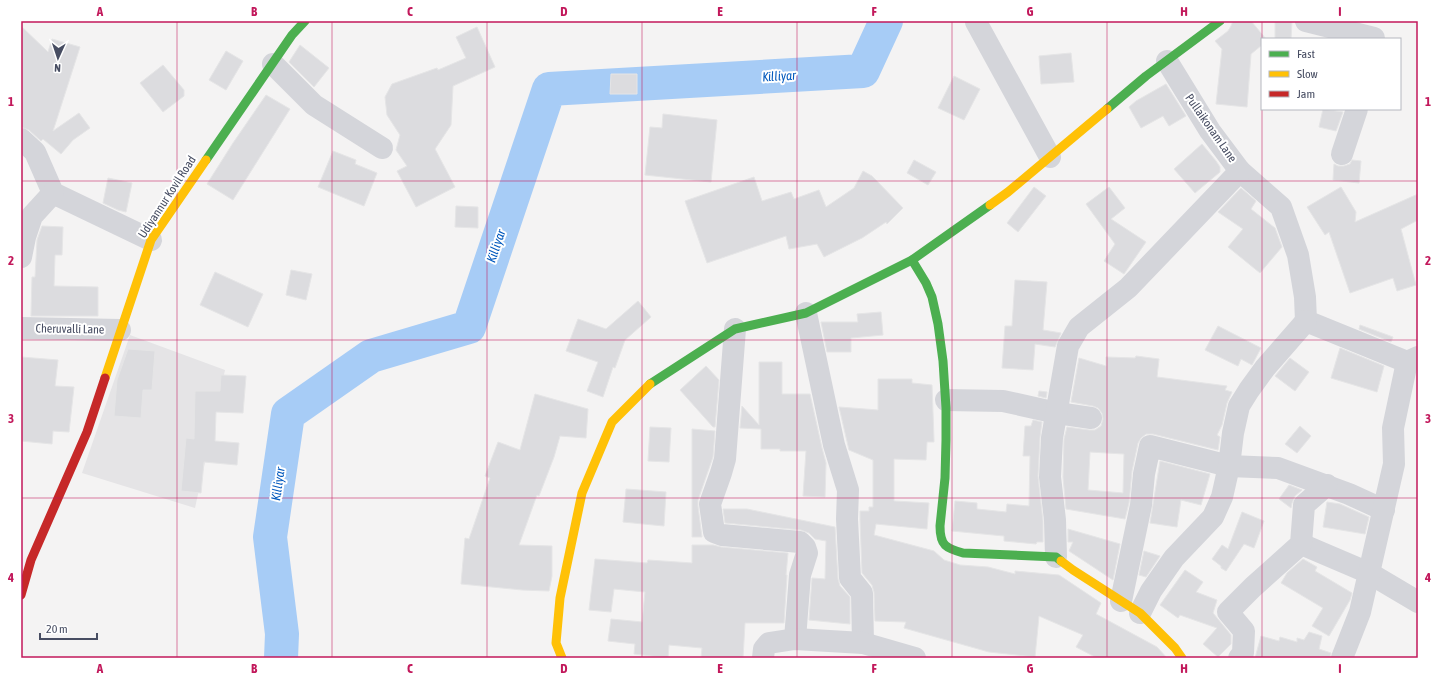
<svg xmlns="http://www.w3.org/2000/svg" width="1439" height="679" font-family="'Asap Condensed',sans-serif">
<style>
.education{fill:#e5e4e6}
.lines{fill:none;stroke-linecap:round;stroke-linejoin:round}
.river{stroke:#a7ccf6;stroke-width:34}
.building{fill:#dcdcdf;stroke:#e5e5e6;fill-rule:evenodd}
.street{stroke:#d4d5da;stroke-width:22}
.fast{stroke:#4caf50;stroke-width:9}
.slow{stroke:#ffc107;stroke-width:9}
.jam{stroke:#c62828;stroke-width:9}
.grid{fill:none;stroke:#c2185b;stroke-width:1;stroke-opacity:0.55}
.labels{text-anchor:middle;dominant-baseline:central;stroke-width:4;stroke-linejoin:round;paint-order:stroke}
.street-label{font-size:12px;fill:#474d62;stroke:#fff}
.water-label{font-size:13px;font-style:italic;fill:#0058bd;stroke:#fff}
.neatline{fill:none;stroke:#c2185b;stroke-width:1.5}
.grid-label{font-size:13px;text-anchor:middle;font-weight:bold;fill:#c2185b}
</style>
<rect width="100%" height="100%" fill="#f4f3f3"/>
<polygon class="education" points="130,335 225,370 195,508 82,473"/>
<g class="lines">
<polyline class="river" points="281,658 282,634 270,537 288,414 371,356 469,327 549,89 863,71 886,21"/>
</g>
<g class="building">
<polygon points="1233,21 1251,21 1266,39 1262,39 1262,45 1251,54 1247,107 1216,104 1222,49 1215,41 1228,31 1231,26"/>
<polygon points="1275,21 1292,21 1291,39 1275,39"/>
<polygon points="21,26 48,52 52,39 80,47 53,131 79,113 90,128 73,140 61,154 43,139 41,141 29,130 21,127"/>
<polygon points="477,27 495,67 453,86 451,125 435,149 455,187 416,207 397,171 407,166 396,150 400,135 387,115 385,97 392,84 437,68 438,70 466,58 456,37"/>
<polygon points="300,45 329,68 314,87 289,62"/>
<polygon points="226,51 243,61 226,90 209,80"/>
<polygon points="1071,53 1074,82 1041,84 1039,56"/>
<polygon points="163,65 184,90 184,96 163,112 140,83"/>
<polygon points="611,74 637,74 637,94 610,94"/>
<polygon points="954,76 980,89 964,120 938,108"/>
<polygon points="1166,84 1186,116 1169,126 1163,116 1141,128 1129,107 1136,101"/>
<polygon points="266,95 290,109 233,200 207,184 233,143"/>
<polygon points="1323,109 1343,112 1336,131 1319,127"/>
<polygon points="663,114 717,120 711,182 645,175 650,127 662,128"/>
<polygon points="1202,144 1216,161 1220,167 1220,172 1195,193 1174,169"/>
<polygon points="333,151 356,160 355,164 377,173 364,206 318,187"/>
<polygon points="914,160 936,172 928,185 907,173"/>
<polygon points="1352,160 1361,161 1359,183 1333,180 1334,164 1338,166 1344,166 1350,164"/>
<polygon points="863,171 872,176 903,208 887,224 886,222 862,238 824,257 817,244 789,249 786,236 707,263 685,201 754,177 762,201 791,192 794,199 819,190 826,207 854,188"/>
<polygon points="108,178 132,183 126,212 118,210 103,203"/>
<polygon points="1034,187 1046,196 1018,232 1007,223"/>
<polygon points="1109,187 1125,208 1111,219 1146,242 1124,274 1104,261 1115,244 1086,204"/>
<polygon points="1341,187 1356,212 1355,222 1418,194 1418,220 1401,229 1416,285 1397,291 1393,278 1350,293 1329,232 1325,235 1307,207"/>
<polygon points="1241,188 1256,201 1251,209 1275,228 1282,247 1260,273 1228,247 1243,229 1218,212"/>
<polygon points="456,206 478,207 478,228 455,227"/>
<polygon points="42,226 63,227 62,255 55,255 54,286 98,287 98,316 31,316 32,277 35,277 37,240"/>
<polygon points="291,270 312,274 306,300 286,295"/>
<polygon points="215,272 263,294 248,327 200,305"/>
<polygon points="1015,280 1047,282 1043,330 1061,333 1055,347 1035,344 1033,370 1002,368 1005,326 1012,326"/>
<polygon points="638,301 651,317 625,340 615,368 613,367 603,397 587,391 598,362 566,351 578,319 606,329"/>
<polygon points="881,312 883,335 851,338 851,352 827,352 821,322 858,322 857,314"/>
<polygon points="1360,325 1393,337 1391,342 1359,329"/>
<polygon points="1218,326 1261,348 1252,365 1241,359 1238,366 1205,350"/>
<polygon points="1340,348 1384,366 1377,392 1331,378"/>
<polygon points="128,349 155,351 152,390 143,390 141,418 114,416 117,380"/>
<path d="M1136 356 1159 359 1157 377 1227 386 1225 390 1232 392 1227 403 1222 425 1217 435 1220 437 1218 450 1153 434H1146L1141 438 1138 443 1132 471 1129 503 1125 519 1066 509 1063 477 1064 439 1067 427 1089 430H1095L1101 426 1103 419 1102 413 1098 408 1093 406 1071 402 1079 358 1106 366V357L1135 358ZM1090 452 1124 454 1123 493 1088 490Z"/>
<polygon points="21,357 58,360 55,386 74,387 69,432 53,431 52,444 21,441"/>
<polygon points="1290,358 1309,372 1295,391 1275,376"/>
<polygon points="759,362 782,362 782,394 810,394 822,448 826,463 825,497 803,496 806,451 780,451 780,449 761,449 761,429 740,428 742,406 759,425"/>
<polygon points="706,366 719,380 715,427 713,427 680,390"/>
<polygon points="221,375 246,376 243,413 216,412 215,441 239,443 237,465 204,462 201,493 181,491 186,438 194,439 195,391 220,391"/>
<polygon points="878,379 912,379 912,383 932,385 934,440 934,442 927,442 926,460 894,459 894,501 929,503 927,529 876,524 874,535 934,551 944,560 960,565 988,567 1015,574 1015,571 1059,575 1101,603 1096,614 1157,647 1167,658 1097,658 1076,647 1083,635 1039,616 1035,657 989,652 904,628 906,622 875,621 874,592 872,585 862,573 860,519 860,511 869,511 869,507 873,507 873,460 849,450 839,407 878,410"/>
<polygon points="1039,391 1047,392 1046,398 1038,396"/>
<polygon points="535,394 588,409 586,438 560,436 554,457 539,496 537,495 519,545 552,546 552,576 549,591 522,590 461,584 465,538 469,539 490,478 485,476 498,442 520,450"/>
<polygon points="1033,420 1042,422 1040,437 1038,476 1043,521 1043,542 1037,542 1036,544 1004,541 1004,536 952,531 955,501 977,503 977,509 1006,512 1007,504 1029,506 1030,456 1023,456 1025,426 1031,426"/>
<polygon points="1300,426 1311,436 1297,453 1285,444"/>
<polygon points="650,427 671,428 669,462 648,461"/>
<polygon points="692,429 715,431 713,457 698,500 698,506 702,537 692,537"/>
<polygon points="1160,461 1210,474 1201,505 1181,500 1177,527 1150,523"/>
<polygon points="1289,485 1302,490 1295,496 1292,503 1291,508 1279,499"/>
<polygon points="626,489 666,492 664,526 623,522"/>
<polygon points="1327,502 1340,504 1369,517 1365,534 1323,527"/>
<polygon points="723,509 747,509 835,527 838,579 840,586 850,597 850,624 809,620 812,578 825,579 826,541 815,539 809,533 801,530 725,523"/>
<polygon points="1242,512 1264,521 1254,548 1244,544 1226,571 1221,568 1221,566 1212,559 1222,545 1228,549"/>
<polygon points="1068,529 1120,544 1113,580 1069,551 1073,542 1068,542"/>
<polygon points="692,545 713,545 721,547 788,553 786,575 787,575 784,623 745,623 743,658 701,658 702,648 669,645 668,658 634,654 635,644 608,641 611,619 642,622 645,592 614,589 611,612 589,610 595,559 647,563 648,560 692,563"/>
<polygon points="1144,551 1160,556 1146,577 1139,575"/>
<polygon points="1303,559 1317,567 1315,571 1352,593 1350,600 1329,636 1312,626 1323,608 1281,583 1287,573"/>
<polygon points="1185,570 1203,582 1196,592 1217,600 1213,613 1231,635 1231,644 1218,657 1203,644 1217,628 1180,615 1178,618 1160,605"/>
<polygon points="1309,632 1322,636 1319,649 1331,653 1330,658 1255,658 1261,636 1279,641 1280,637 1297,642 1297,638 1304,640"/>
</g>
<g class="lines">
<g class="street">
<polyline points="1306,21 1374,38 1374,39"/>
<polyline points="976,22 1050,157"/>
<polyline points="1167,61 1210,131 1240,171 1281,207 1298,255 1305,297 1306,321 1407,362 1418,357"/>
<polyline points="273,64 314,105 382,148"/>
<polyline points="21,139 35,152 53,193 151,240"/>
<polyline points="1342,154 1357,109"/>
<polyline points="21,257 25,237 32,216 53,193"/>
<polyline points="806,313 834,445 848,490 847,519 850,578 862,593 863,643"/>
<polyline points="21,328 120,330"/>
<polyline points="735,329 725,459 721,473 710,504 714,532 722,535 800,542 805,547 807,553 800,575 795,639"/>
<polyline points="946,400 1003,401 1057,413 1091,418"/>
<polyline points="1301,544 1369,573 1418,602"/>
<polyline points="1056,557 1055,520 1050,477 1052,438 1068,346 1079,327 1128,288 1240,171"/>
<polyline points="1121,601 1141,505 1144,474 1150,446 1229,466 1278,468 1349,494 1384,510"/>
<polyline points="1140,613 1151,591 1174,558 1213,517 1222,497 1229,466 1233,433 1239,406 1249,390 1265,368 1306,321"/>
<polyline points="763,658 764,649 769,643 795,639 863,643 915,658"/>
<polyline points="1239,658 1243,653 1244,631 1228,612 1253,587 1301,544 1304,505 1327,485"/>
<polyline points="1342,658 1360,612 1394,464 1393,428 1407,362"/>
</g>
<g class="fast">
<polyline points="1107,109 1146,76 1220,21"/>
<polyline points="206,160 292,35 305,21"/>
<path d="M912 260 926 283 932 297 938 324 943 361 946 408V440L945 478 940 526C940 546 946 548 963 553L1056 557 1061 561"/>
<polyline points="650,384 735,329 806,313 912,260 990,205"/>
</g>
<g class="slow">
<polyline points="990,205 1008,192 1107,109"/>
<polyline points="105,378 151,240 206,160"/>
<polyline points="1061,561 1073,570 1140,613 1175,648 1182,658"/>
<polyline points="562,658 556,643 560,598 582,493 612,422 650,384"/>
</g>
<polyline class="jam" points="21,595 31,560 87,432 105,378"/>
</g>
<path class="grid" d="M177 21V658M332 21V658M487 21V658M642 21V658M797 21V658M952 21V658M1107 21V658M1262 21V39M1262 39V109M1262 109V658M21 181H1418M21 340H1418M21 498H1418"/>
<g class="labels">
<g class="street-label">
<text transform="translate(1211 128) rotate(55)">Pullaikonam Lane</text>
<text transform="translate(167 197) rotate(-57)">Udiyannur Kovil Road</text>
<text transform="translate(70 329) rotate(1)">Cheruvalli Lane</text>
</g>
<g class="water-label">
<text transform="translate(779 76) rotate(-3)">Killiyar</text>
<text transform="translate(496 246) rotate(-71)">Killiyar</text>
<text transform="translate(278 484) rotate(-82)">Killiyar</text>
</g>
</g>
<rect width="1439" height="679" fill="none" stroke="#ffffff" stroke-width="44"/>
<rect x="1261" y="38" width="140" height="72" fill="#ffffff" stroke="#b5b8c0"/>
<rect x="1269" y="51" width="20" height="6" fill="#4caf50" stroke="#b5b8c0"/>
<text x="1297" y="58" font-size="12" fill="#474d62">Fast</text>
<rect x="1269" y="71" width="20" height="6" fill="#ffc107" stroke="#b5b8c0"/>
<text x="1297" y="78" font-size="12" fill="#474d62">Slow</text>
<rect x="1269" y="91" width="20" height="6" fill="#c62828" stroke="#b5b8c0"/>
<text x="1297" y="98" font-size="12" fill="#474d62">Jam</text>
<g transform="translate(58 58) rotate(183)" stroke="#ffffff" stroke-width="3" paint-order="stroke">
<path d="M0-3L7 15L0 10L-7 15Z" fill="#474d62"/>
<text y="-6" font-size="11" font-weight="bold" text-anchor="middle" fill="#474d62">N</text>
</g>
<path d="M40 633v6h57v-6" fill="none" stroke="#474d62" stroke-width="2"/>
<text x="46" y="633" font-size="12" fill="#474d62" stroke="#ffffff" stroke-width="3" paint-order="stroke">20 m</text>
<rect x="22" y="22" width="1395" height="635" class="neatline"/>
<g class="grid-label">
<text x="100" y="16">A</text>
<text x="254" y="16">B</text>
<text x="410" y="16">C</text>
<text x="564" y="16">D</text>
<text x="720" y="16">E</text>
<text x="874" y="16">F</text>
<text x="1030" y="16">G</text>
<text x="1184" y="16">H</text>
<text x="1340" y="16">I</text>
<text x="11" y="106">1</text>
<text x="1428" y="106">1</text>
<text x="11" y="265">2</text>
<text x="1428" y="265">2</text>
<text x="11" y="423">3</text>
<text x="1428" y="423">3</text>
<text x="11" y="582">4</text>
<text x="1428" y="582">4</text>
<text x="100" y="673">A</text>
<text x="254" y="673">B</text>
<text x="410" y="673">C</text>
<text x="564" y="673">D</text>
<text x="720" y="673">E</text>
<text x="874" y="673">F</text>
<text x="1030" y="673">G</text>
<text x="1184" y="673">H</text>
<text x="1340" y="673">I</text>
</g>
</svg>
